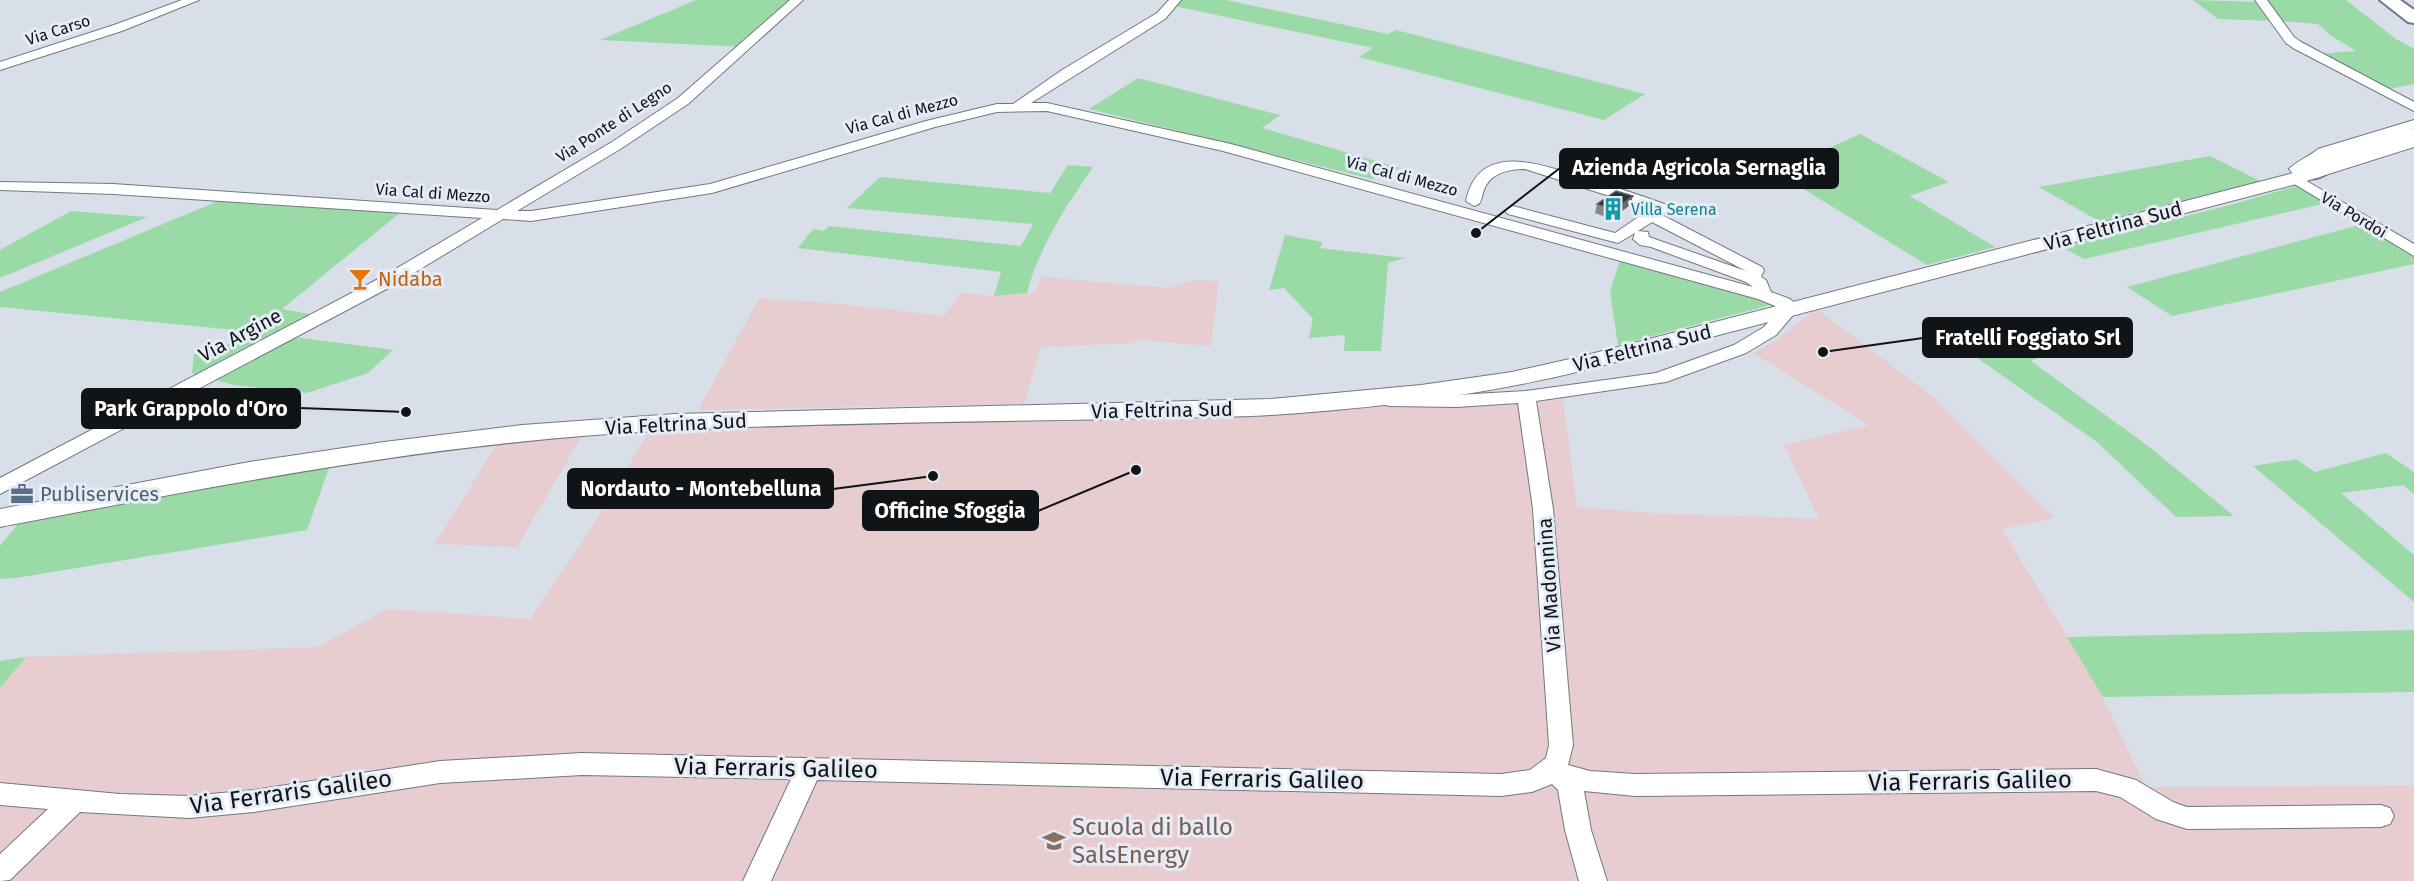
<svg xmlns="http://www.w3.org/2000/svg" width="2414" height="881" font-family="'Fira Sans',sans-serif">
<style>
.industrial{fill:#e7cdd0}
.green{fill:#9adaa7}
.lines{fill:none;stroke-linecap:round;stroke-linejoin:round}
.minor-casing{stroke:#727881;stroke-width:2}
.major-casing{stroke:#727881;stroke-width:2}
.highway-casing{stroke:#727881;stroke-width:4}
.minor{fill:#fff;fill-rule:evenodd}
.major{fill:#fff;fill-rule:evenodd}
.highway{fill:#fff;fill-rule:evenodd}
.wall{fill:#828992}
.shaded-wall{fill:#60676e}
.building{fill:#2d333a;stroke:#60676e;stroke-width:1.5}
.labels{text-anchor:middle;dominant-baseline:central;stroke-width:6;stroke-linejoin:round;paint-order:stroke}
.far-street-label{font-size:16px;fill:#111417;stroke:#e5ecf6}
.far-culture-label{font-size:16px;fill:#0d838f;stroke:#e5ecf6;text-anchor:start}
.street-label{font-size:20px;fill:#111417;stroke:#e5ecf6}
.food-label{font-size:20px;fill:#c56008;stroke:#e5ecf6;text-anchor:start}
.service-label{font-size:20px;fill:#4e5e75;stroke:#e5ecf6;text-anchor:start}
.near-street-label{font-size:24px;fill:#111417;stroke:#e5ecf6}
.near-education-label{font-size:24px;fill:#785e54;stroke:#e5ecf6;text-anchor:start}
.leader{fill:none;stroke:#111417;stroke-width:2}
.callout-dot{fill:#111417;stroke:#e5ecf6;stroke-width:2}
.callout{fill:#111417;stroke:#111417;stroke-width:2}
.callout-label{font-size:21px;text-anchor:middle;font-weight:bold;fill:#fff}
</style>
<rect width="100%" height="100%" fill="#d8dfe9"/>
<g class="industrial">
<polygon points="1042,277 1169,288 1193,280 1219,281 1211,346 1136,340 1134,343 1041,347 1024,404 698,410 759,298 841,304 944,316 961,293 994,296 1035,293"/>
<polygon points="1818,310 1936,399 2055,518 2002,529 2096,684 2146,787 2414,785 2414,881 0,881 0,688 26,657 317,647 387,609 530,619 589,532 650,430 1185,417 1311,412 1399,405 1505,406 1563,399 1577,507 1651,513 1819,519 1784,445 1869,425 1753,353 1775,341 1812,312"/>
<polygon points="583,434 517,547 435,544 498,442"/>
</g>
<g class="green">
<polygon points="696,0 798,0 745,47 600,40"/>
<polygon points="1178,0 1226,0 1388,34 1396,30 1645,94 1604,120 1359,57 1373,48 1174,6"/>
<polygon points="2193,0 2259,2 2272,21 2218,19"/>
<polygon points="2266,0 2346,0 2396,39 2414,49 2414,84 2389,89 2317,54 2356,51 2331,36 2318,24 2280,21"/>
<polygon points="1138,78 1280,115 1262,128 1400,168 1372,179 1089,109"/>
<polygon points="1860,134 1949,182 1910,196 1995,247 1927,265 1776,172"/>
<polygon points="2210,156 2260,181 2099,221 2039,187"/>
<path d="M1068 165 1093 167C1066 206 1039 247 1027 293L994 296 1001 272 798 248 813 229 824 231 829 226 1021 246 1033 224 847 208 880 177 1050 193Z"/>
<polygon points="2296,186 2327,203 2084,259 2062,247 2234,204"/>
<polygon points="223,199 401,212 282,309 326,317 287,336 393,350 368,373 307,393 233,385 192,373 194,354 213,356 245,331 0,307 0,292"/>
<polygon points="71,211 147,217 0,278 0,250"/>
<polygon points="2363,224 2414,254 2414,264 2172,316 2127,287"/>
<polygon points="1285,235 1323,242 1320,248 1405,258 1388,263 1381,351 1344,351 1345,335 1309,338 1313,319 1284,288 1269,290"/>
<polygon points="1621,257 1782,302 1618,345 1610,292"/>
<polygon points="1979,322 2039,357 2031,361 2148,446 2234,516 2176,517 2097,442 1940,332"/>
<polygon points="2386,453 2414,472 2414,494 2403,485 2341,493 2414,555 2414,602 2253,466 2296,459 2315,472"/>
<polygon points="330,465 307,530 16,578 0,579 0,546 21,520"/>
<polygon points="2414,630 2414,692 2103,697 2067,637"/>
<polygon points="26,657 0,688 0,661"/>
</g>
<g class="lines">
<g class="minor-casing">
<g id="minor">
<polygon points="182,0 199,0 122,31 0,70 0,62 114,25"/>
<path d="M790 0H803L688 104 622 148 517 211H531L710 184 926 121 997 104H1013L1062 70 1157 13 1169 0H1181L1165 19 1031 103H1047L1231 144 1753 287 1746 282 1651 247 1640 245 1633 239 1635 233 1618 243 1508 214 1505 211 1513 206 1615 233 1650 209 1525 169C1509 169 1490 173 1484 190 1482 195 1482 200 1479 204L1474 206 1466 201C1479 139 1543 166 1583 177 1612 186 1640 195 1667 205L1670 208 1662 215 1762 267 1764 270 1761 277 1766 280 1771 292 1790 299 1802 310 1799 314 1793 315 1776 335 1746 353 1666 382 1536 401 1553 509 1573 745 1568 765 1590 771 1635 774 2096 769 2136 780 2173 802 2187 807 2381 805 2390 808 2394 816 2390 824 2381 827 2187 829 2156 819 2120 797 2096 791 1635 796 1584 791 1591 830 1607 881H1579L1565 830 1558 790 1552 784 1532 792 1501 796 817 780 771 881H743L791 779 582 775 440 783 254 812 189 818 80 812 10 880 0 881V854L48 809 0 805V783L120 794 189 796 254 790 440 761 582 753 1501 774 1530 770 1546 758 1549 745 1533 509 1518 403 1457 407 1389 406 1382 404 1380 400 1382 396 1389 394 1457 395 1526 391 1656 373 1734 345 1764 327 1780 308 1758 299 1223 151 1047 111 997 112 935 127 712 193 531 221 503 219 394 285 0 494V478L382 277 482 218 113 194 0 190V182L113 184 497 210 612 142 678 98ZM1652 222 1746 271 1649 237 1648 232 1638 231Z"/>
<polygon points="2255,0 2267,0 2294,37 2301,42 2414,102 2414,111 2293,48 2286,43"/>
<path d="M2414 120V128L2328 155 2306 170 2311 176 2305 180 2414 244V256L2286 179 2294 175 2289 169C2296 161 2309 157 2318 149Z"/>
</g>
</g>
<g class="major-casing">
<path id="major" d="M2414 135V147L2300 183 1589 369C1486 395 1378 408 1271 415 1221 418 1169 417 1118 419 971 422 823 423 676 430 448 440 224 484 0 527V509L249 462 384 442 522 425 675 414 1271 399 1421 385 1512 372 1579 357 2286 175Z"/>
</g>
<g class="highway-casing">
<g id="highway">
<polygon points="2380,0 2400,0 2414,10 2414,23 2408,22"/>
<path d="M2414 128V141C2389 148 2363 153 2341 165 2328 171 2321 181 2306 178L2303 173C2321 147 2384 135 2414 128Z"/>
</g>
</g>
<use href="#minor" class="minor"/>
<use href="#major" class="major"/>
<use href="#highway" class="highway"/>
</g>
<polygon class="wall" points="1633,196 1630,205 1611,219 1595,213 1597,204"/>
<polygon class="shaded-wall" points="1633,196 1630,205 1611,219 1613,210"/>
<polygon class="building" points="1616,191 1633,196 1613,210 1597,204"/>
<defs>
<g id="building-bare" transform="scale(1.8)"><path d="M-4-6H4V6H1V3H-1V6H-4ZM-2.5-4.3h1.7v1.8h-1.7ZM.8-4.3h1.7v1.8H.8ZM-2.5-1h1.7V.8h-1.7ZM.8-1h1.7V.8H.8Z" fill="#0f9aa8" stroke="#e5ecf6" stroke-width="2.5" paint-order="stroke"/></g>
<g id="bar-bare" transform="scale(1.8)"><path d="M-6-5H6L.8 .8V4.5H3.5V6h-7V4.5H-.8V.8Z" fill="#e8710a" stroke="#e5ecf6" stroke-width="2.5" paint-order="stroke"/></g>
<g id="office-bare" transform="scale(1.8)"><path d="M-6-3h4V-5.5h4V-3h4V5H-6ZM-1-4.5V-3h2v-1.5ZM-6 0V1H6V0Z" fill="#5c6f8a" stroke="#e5ecf6" stroke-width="2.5" paint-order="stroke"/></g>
<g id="school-bare" transform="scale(1.8)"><path d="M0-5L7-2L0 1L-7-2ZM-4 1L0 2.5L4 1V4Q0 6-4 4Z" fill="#8d6e63" stroke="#e5ecf6" stroke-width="2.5" paint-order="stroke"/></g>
</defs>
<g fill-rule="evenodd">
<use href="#building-bare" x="1613" y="209"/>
<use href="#bar-bare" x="360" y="279"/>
<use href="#office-bare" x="22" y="494"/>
<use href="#school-bare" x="1054" y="841"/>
</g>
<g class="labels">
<g class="far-street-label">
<text transform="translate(58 30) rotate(-18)">Via Carso</text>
<text transform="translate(902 114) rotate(-15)">Via Cal di Mezzo</text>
<text transform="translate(614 122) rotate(-33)">Via Ponte di Legno</text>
<text transform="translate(1402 176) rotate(15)">Via Cal di Mezzo</text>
<text transform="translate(433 193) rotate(4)">Via Cal di Mezzo</text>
<text transform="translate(2354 215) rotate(31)">Via Pordoi</text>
</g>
<g class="far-culture-label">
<text x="1631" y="209">Villa Serena</text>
</g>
<g class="street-label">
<text transform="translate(2113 226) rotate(-15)">Via Feltrina Sud</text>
<text transform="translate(240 335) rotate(-28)">Via Argine</text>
<text transform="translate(1642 348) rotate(-14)">Via Feltrina Sud</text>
<text transform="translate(1162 410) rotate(-1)">Via Feltrina Sud</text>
<text transform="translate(676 424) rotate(-3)">Via Feltrina Sud</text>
<text transform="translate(1549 585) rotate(-94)">Via Madonnina</text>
</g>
<g class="food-label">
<text x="378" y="279">Nidaba</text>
</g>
<g class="service-label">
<text x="40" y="494">Publiservices</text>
</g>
<g class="near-street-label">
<text transform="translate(776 768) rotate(1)">Via Ferraris Galileo</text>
<text transform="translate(1262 779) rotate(1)">Via Ferraris Galileo</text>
<text transform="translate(1970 781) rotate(-1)">Via Ferraris Galileo</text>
<text transform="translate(291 792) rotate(-8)">Via Ferraris Galileo</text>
</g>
<g class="near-education-label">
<text x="1072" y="827">Scuola di ballo<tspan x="1072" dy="28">SalsEnergy</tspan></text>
</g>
</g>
<path class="leader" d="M1476 233L1560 168M1823 352L1923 338M406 412L300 408M933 476L833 489M1136 470L1038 511"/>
<g class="callout-dot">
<circle cx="1476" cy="233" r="6"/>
<circle cx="1823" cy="352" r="6"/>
<circle cx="406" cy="412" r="6"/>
<circle cx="933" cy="476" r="6"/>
<circle cx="1136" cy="470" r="6"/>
</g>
<g class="callout">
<rect x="1560" y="149" width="278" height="39" rx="6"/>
<rect x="1923" y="318" width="209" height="39" rx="6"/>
<rect x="82" y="389" width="218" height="39" rx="6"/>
<rect x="568" y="469" width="265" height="39" rx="6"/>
<rect x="863" y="491" width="175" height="39" rx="6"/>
</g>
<g class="callout-label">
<text x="1699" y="175">Azienda Agricola Sernaglia</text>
<text x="2028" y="345">Fratelli Foggiato Srl</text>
<text x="191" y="416">Park Grappolo d'Oro</text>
<text x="701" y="496">Nordauto - Montebelluna</text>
<text x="950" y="518">Officine Sfoggia</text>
</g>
</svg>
